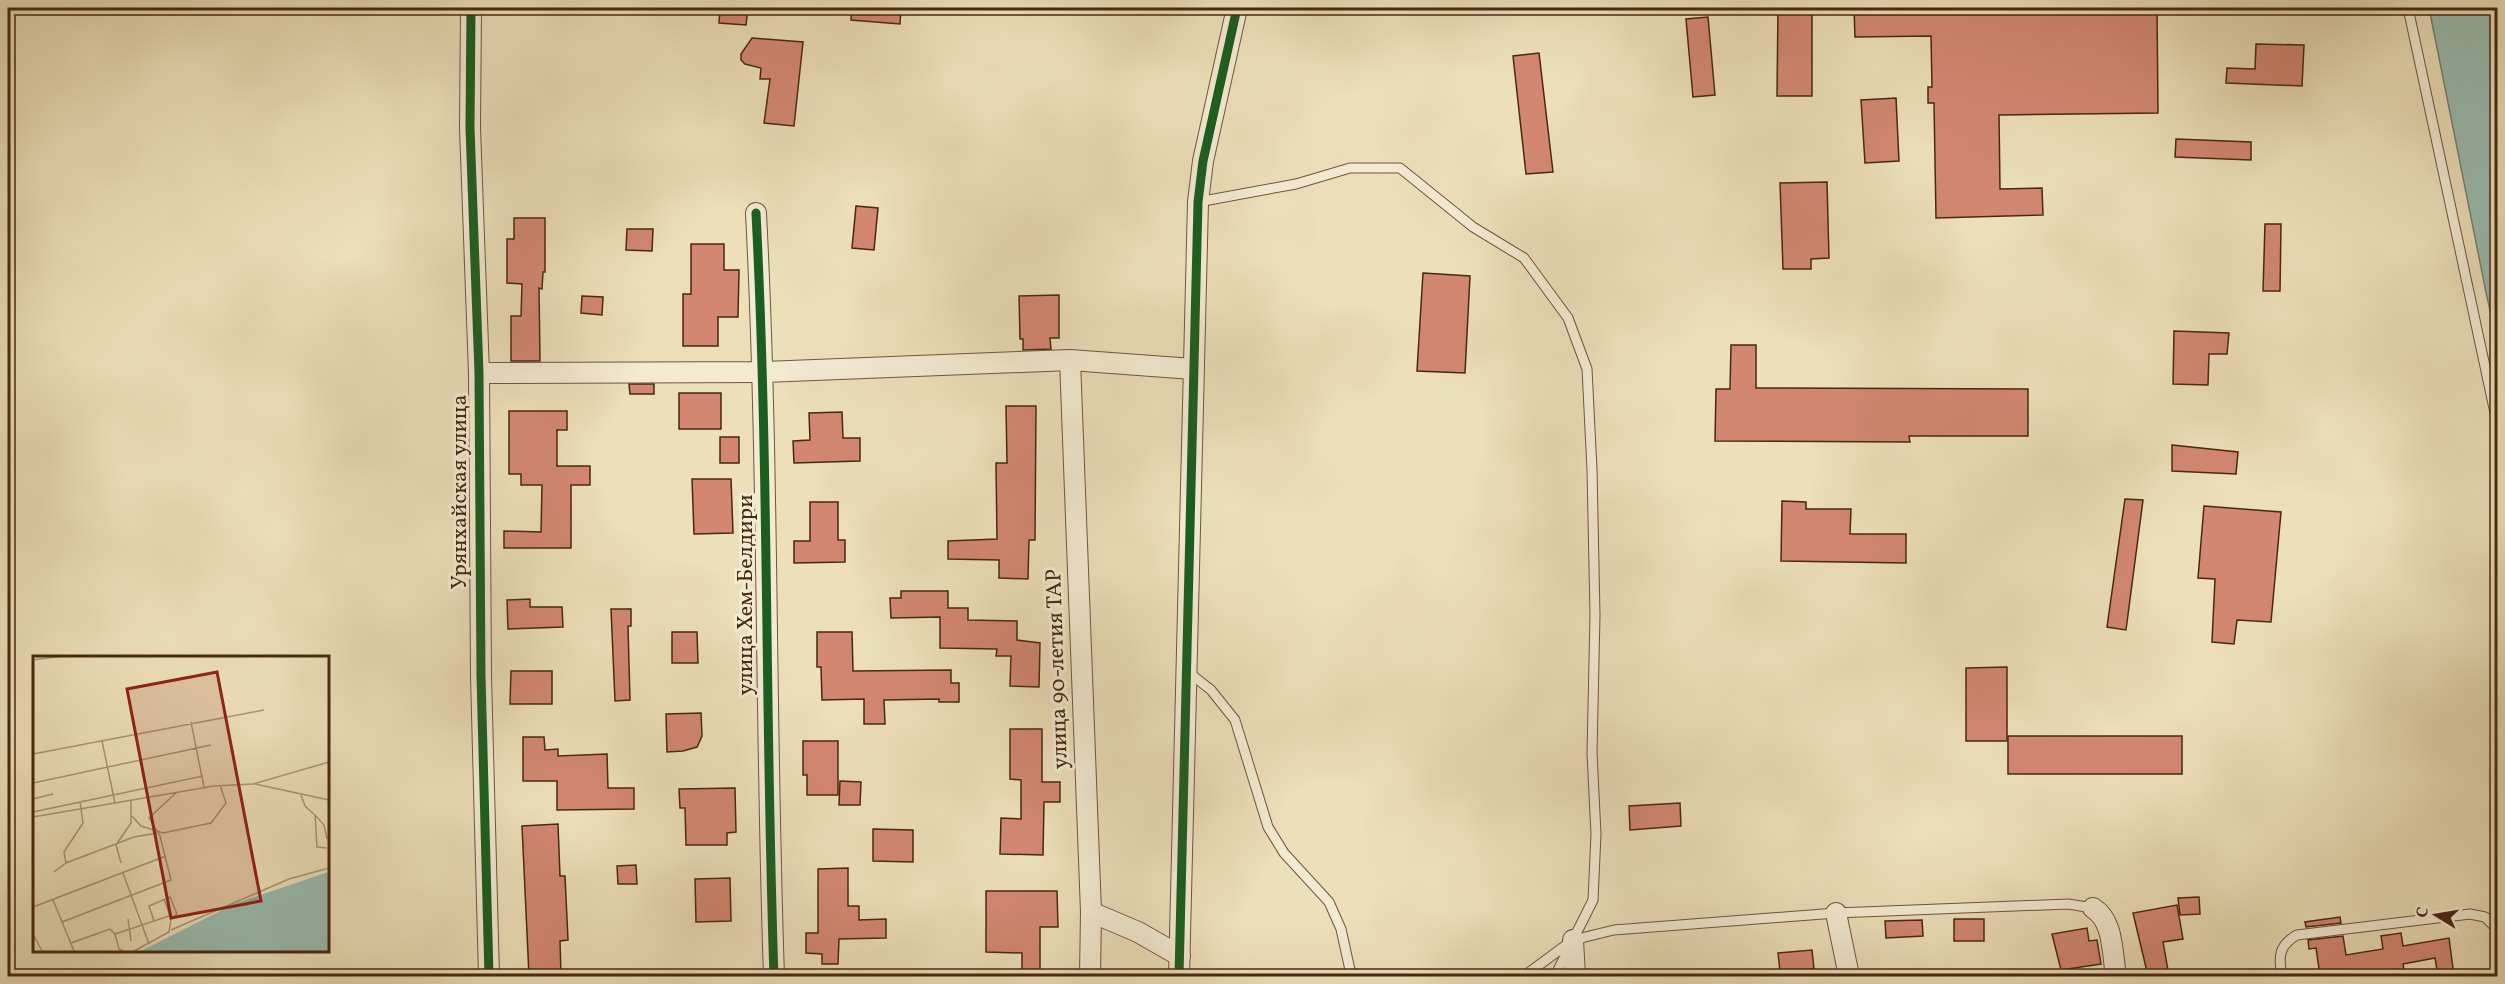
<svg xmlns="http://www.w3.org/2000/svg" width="2505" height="984" font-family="Vollkorn,serif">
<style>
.water{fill:#99bcb1;stroke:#788171;stroke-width:1.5}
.building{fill:#d38773;stroke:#472912;stroke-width:1.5}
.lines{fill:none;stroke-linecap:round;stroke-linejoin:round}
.lane-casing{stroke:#70563c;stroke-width:11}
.street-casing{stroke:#70563c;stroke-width:22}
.lane{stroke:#f3ead2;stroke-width:9}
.street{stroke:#f3ead2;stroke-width:20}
.cycleway-casing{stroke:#f3ead2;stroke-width:13}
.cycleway{stroke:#1b5e20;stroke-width:9}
.labels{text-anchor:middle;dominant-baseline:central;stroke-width:6;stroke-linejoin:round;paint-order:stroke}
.street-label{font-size:22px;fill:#472912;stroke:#f3ead2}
.inset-road{fill:none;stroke:#aa9677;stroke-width:1.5}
.view{fill:#8f2418;fill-opacity:0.15;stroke:#8f2418;stroke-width:3}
.inset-edge{fill:none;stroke:#472912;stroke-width:3}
</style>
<rect width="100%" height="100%" fill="#ecdfba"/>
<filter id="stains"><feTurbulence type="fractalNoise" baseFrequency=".00333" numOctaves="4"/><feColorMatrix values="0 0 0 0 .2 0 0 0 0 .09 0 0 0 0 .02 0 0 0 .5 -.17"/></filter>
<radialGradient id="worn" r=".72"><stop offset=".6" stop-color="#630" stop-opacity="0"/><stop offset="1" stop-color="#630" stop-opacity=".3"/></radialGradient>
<polygon class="water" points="2429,8 2497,8 2497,340 2487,297"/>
<g class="building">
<polygon points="720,8 748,8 746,25 719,23"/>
<polygon points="852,8 901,8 900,24 851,20"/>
<polygon points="1778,8 1812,8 1812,96 1777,96"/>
<polygon points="1854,8 2157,8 2158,113 1999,115 2000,189 2042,188 2043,215 1936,218 1934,103 1928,103 1928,87 1932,87 1931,36 1855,37"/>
<polygon points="1708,17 1715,95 1693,97 1686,19"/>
<polygon points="752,38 803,42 794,126 764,123 770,79 760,79 761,68 745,64 741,60 741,54"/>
<polygon points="2256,44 2304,45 2302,86 2226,83 2227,68 2255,69"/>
<polygon points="1539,53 1553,172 1526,174 1513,56"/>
<polygon points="1896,98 1899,161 1865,163 1861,100"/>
<polygon points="2176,139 2251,142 2251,160 2175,157"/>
<polygon points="1827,182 1829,258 1811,259 1811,269 1783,269 1780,183"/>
<polygon points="856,206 878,208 874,250 852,248"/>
<polygon points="514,218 545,218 545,272 543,272 542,289 539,288 540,361 511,361 511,316 521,316 522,284 507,283 507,239 514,239"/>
<polygon points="2265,224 2281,224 2280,291 2263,291"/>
<polygon points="627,229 653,229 652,251 626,250"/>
<polygon points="691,244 724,244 724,270 739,270 738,317 718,317 718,346 683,346 683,294 691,294"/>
<polygon points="1423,273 1470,276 1465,373 1417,371"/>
<polygon points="1059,295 1059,338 1050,338 1051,349 1023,350 1023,339 1020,339 1019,296"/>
<polygon points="582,296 603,297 602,315 581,313"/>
<polygon points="2174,331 2229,333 2227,354 2209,354 2208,385 2173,384"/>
<polygon points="1731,345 1756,345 1756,388 2028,389 2028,436 1909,436 1910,442 1715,441 1716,389 1730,389"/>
<polygon points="629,384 654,384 654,394 630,394"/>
<rect x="679" y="393" width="42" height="36"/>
<polygon points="1006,406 1036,406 1035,540 1029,540 1028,579 999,578 999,560 948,559 948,541 997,539 996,463 1007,463"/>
<polygon points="509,411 567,411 567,430 557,430 557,466 590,466 590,485 571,485 571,548 504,548 504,531 541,532 542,485 521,485 521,474 509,474"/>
<polygon points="842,412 843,438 860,438 860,461 794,463 793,441 810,440 809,413"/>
<rect x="720" y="437" width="19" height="26"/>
<polygon points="2172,445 2238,452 2236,474 2172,471"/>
<polygon points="692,479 731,479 733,533 694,534"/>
<polygon points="2125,499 2143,500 2126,630 2107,627"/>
<polygon points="1782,501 1806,502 1806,509 1851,509 1850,534 1906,534 1906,563 1781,561"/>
<polygon points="810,502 838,502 838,540 845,540 845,562 794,563 794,541 810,541"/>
<polygon points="2204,506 2281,512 2271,622 2237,620 2234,644 2212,642 2215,579 2198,578"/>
<polygon points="901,591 948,591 948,608 968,608 968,620 1017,621 1017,640 1040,643 1039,687 1010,686 1011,656 996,656 997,649 940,648 940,617 891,618 890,598 901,598"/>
<polygon points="530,599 530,607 562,607 563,627 508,629 507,600"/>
<polygon points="611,609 631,609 631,626 628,626 630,700 615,701"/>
<polygon points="672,632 697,632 698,663 672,663"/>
<polygon points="817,632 852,632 853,671 951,670 951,683 959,683 959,702 939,702 939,699 884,700 885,724 864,724 864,699 822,700 821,667 817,667"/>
<polygon points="2007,667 2007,741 1966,741 1966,668"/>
<polygon points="511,671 552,671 552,704 510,704"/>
<polygon points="701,713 702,736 697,747 683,751 667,752 666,714"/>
<polygon points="1010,729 1042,729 1042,782 1060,782 1060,802 1044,802 1043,855 1000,854 1001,818 1021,819 1021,780 1010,779"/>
<rect x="2008" y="736" width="174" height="38"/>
<polygon points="523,737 544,737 545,750 558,749 558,756 607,754 608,788 634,788 634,809 557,810 557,781 523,781"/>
<polygon points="803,741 838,741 838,795 807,795 807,775 803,775"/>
<polygon points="840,781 861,782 860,805 839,805"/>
<polygon points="735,788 736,832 727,833 727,845 686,845 685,808 680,808 679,789"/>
<polygon points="1680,803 1681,826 1630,830 1629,806"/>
<polygon points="558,824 560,876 565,876 568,940 560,941 561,976 529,976 522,826"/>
<polygon points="873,829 913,830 913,862 873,861"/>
<polygon points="636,865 637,884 618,884 617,866"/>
<polygon points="848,868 848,906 859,906 859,920 886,919 886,938 839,939 838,964 822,964 822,954 806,953 806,933 818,933 818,869"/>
<polygon points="730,878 731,921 696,922 695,879"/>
<polygon points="986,891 1057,891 1058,927 1040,927 1040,976 1022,976 1022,953 986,952"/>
<polygon points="2199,897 2200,914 2180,915 2178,898"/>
<polygon points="2177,905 2183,939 2163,942 2169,976 2148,976 2133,913"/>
<polygon points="2340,917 2341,923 2306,927 2305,922"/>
<rect x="1954" y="919" width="30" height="22"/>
<polygon points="1922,920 1923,936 1886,938 1885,921"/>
<polygon points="2087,928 2089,941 2097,940 2101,964 2061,970 2052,934"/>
<polygon points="2401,933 2403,946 2449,938 2454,976 2438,976 2435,958 2403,964 2405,976 2320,976 2316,948 2309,949 2308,940 2343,936 2346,955 2383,949 2381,936"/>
<polygon points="1812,950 1814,969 1780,972 1778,953"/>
</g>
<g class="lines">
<g class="lane-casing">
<g id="lane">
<polyline points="2408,8 2498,427"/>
<polyline points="1198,202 1296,184 1350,168 1400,168 1473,227 1524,258 1568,318 1587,369 1592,470 1595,615 1592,753 1596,834 1593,900 1555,976"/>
<polyline points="1187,671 1211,690 1235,720 1268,827 1284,853 1329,902 1341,929 1350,970 1356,976"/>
<polyline points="1524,976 1573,940 1614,930 1836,913 2068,904 2093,908"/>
<path d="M2282 976C2278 957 2279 945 2297 935L2470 914 2485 917 2498 930"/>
</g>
</g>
<g class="street-casing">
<g id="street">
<polyline points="471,8 470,128 479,373 481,676 489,976"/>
<path d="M756 213C769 467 765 722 774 976"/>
<polyline points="1070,360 1091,912 1090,976"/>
<polyline points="479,373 764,372 1070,360 1193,369"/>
<path d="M2093 908C2114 921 2112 953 2116 976"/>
<polyline points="1091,912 1138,932 1180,956"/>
<polyline points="1836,913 1849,976"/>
<polyline points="1573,940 1575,976"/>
<polyline points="1179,976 1198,202 1203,161 1237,8"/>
</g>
</g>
<use href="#lane" class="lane"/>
<use href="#street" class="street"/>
<g class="cycleway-casing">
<g id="cycleway">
<polyline points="471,8 470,128 479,373 481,676 489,976"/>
<path d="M756 213C769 467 765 722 774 976"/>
<polyline points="1179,976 1198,202 1203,161 1237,8"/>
</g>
</g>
<use href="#cycleway" class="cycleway"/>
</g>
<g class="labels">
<g class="street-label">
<text transform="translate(460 492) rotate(-90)">Урянхайская улица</text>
<text transform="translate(746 595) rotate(-90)">улица Хем-Белдири</text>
<text transform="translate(1058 669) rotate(-92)">улица 90-летия ТАР</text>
</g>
</g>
<g transform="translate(33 656)">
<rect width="296" height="296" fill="#ecdfba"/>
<path d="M295 216V295H108L201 248Z" fill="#99bcb1"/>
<path class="inset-road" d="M0 4 29 0M158 66 171 131M69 85 82 147M0 98 231 54M0 127 178 89M222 128 296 144M268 139 272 150 282 159 284 191 294 192M0 143 20 138M0 156 170 120M282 159 291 169 294 183M99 160 108 170 130 177 178 167 193 147 187 129M0 161 181 130 220 128 296 106M33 207 31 196 50 167 47 146M88 207 83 189 98 167V144M21 216 33 207 101 181 124 177M90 217 116 288M20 244 41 295M0 251 133 200M95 263 98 285M121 265 116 250 137 241 144 258 138 263M29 266 138 224 127 180 116 162 144 136M138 274 256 223 296 212M0 278 9 295M82 278 136 260M82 278 86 293 90 295M38 287 77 273 82 278M101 295 136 276 138 263 131 243"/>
<path class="view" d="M184 16 228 245 138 262 94 33Z"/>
<rect width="296" height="296" class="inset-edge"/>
</g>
<rect width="2505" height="984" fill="none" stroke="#ecdfba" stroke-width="30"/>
<rect x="9" y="9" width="2487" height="966" fill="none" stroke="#472912" stroke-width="3"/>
<rect x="15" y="15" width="2475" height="954" fill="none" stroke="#472912" stroke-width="1.5"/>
<g transform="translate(2436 915) rotate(281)" stroke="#f3ead2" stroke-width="4.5" paint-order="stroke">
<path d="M0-4.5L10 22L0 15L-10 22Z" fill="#472912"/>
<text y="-9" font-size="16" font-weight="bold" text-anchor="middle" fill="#472912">С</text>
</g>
<rect width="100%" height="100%" filter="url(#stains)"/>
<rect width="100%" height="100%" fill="url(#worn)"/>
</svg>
